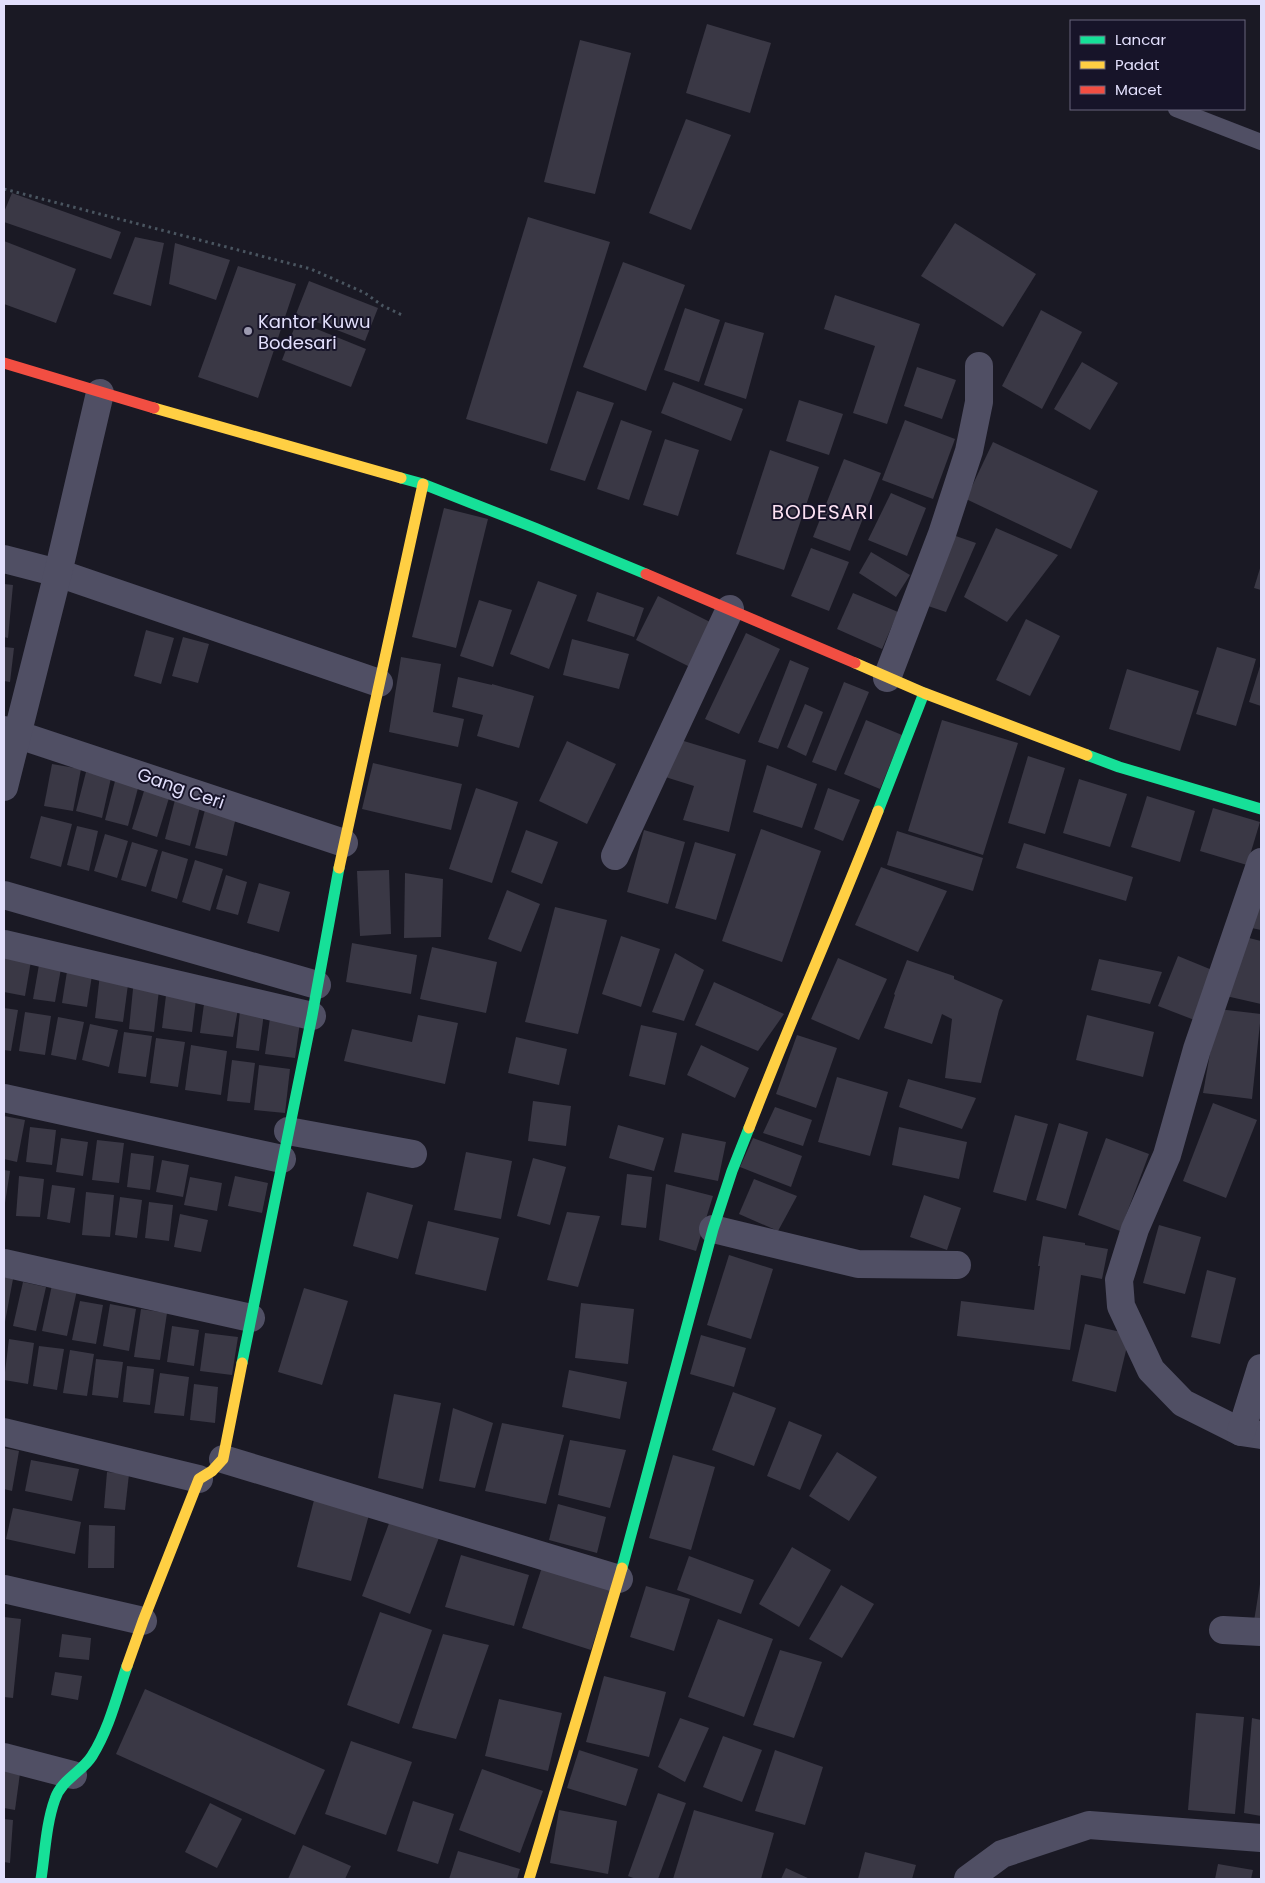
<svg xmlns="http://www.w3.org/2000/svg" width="1265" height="1883" font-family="Poppins,sans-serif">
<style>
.building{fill:#3a3845}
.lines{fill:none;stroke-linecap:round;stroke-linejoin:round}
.path{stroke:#4a5560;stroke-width:3;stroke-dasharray:2.5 4;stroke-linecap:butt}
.lane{stroke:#504f64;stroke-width:16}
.street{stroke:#504f64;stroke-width:28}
.fast{stroke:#16e098;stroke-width:11}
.slow{stroke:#ffcf43;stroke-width:11}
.jam{stroke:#f24e42;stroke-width:11}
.poi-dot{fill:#9c9ab0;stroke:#171429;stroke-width:2}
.labels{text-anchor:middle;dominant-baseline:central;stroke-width:4;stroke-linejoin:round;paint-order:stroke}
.poi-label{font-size:18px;fill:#e2dffc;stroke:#171429;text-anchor:start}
.street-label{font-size:18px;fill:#e2dffc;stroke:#171429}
.quarter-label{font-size:20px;letter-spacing:1px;fill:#fce1f2;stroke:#171429}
</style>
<rect width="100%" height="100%" fill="#1a1924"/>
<g class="building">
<polygon points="707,24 771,43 750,113 686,93"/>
<polygon points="580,40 631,53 595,194 544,182"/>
<polygon points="686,119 731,135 691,230 649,213"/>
<polygon points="12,193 121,232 111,259 4,222 4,212"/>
<polygon points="528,217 610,242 547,444 466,419"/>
<polygon points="955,223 1036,274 1003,327 921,276"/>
<polygon points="135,237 164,243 151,306 113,294"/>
<polygon points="4,241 76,269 56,323 4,304"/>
<polygon points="175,243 230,260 216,300 169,284"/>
<polygon points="623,262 685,285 646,391 583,367"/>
<polygon points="238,266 296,284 258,398 198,377"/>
<polygon points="309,281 378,308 365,341 296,314"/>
<polygon points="835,295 920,324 887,424 853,413 875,346 824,329"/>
<polygon points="685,308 720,320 699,382 664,370"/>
<polygon points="1041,310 1082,332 1042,409 1002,386"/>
<polygon points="297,321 366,349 351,387 282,360"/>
<polygon points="725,322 764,333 746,399 704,385"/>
<polygon points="1082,362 1118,383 1090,430 1054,409"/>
<polygon points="917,367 956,380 942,419 904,406"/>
<polygon points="673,382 743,409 731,441 661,413"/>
<polygon points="577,391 614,403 585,481 550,470"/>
<polygon points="799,400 843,414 829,455 786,441"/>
<polygon points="621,420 652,431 629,500 597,489"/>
<polygon points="905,420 955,439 933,499 882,480"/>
<polygon points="665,439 699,450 678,516 643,505"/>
<polygon points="993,442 1098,491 1071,549 966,499"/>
<polygon points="770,450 819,467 784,570 736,554"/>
<polygon points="844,459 881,473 850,551 813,537"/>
<polygon points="891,493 926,508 907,556 868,540"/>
<polygon points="444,508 488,519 456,648 412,637"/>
<polygon points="996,528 1058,555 1007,622 964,597"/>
<polygon points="947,533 976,543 946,612 919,603"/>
<polygon points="811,548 849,562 829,611 791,596"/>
<polygon points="871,552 910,575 896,597 859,573"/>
<polygon points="1261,565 1261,590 1254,588"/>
<polygon points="538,581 577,595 549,669 510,654"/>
<polygon points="4,584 13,585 8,638 4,637"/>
<polygon points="597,592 644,608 634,637 587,621"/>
<polygon points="853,593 898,612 882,649 837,629"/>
<polygon points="658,596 712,623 690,667 636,640"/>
<polygon points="479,600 512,610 493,667 460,656"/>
<polygon points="1026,619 1060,636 1030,696 996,680"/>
<polygon points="146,630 174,638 161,684 134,676"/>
<polygon points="746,633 780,649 739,734 705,719"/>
<polygon points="183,637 209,644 198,683 172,676"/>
<polygon points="572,639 629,654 619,689 563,675"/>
<polygon points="4,647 14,648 10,682 4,681"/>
<polygon points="1217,647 1256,659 1236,726 1196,714"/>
<polygon points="401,657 441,664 433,712 464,719 458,747 389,732"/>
<polygon points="790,660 809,668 778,749 758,742"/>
<polygon points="1261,663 1261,706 1249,702"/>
<polygon points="1127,669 1199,691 1180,751 1109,729"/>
<polygon points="458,677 492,685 492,684 534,696 519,748 477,736 483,715 452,707"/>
<polygon points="844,682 869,692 836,771 812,762"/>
<polygon points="805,704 823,712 806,756 787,747"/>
<polygon points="866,720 902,735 880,789 844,774"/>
<polygon points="942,720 1018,743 983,855 908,831"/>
<polygon points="674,738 746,760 729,832 683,820 694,786 659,775"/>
<polygon points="567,741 616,764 587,824 539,801"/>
<polygon points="1028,756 1065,768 1045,834 1008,823"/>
<polygon points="373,763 462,784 451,830 362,809"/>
<polygon points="52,764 81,769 73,811 44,806"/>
<polygon points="767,765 817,784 802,828 753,812"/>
<polygon points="86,772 111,778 102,818 76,811"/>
<polygon points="1079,779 1127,794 1110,847 1063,833"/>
<polygon points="115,781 138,788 128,826 105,820"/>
<polygon points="476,788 518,802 492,883 449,869"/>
<polygon points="828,788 860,800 843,841 814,829"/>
<polygon points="144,791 169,798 157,837 132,829"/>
<polygon points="1147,796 1195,811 1180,862 1131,847"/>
<polygon points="175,800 200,807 190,846 165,839"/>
<polygon points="1213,808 1260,822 1247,865 1200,851"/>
<polygon points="205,810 236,817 227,856 195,848"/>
<polygon points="41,816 72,824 61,867 30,858"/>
<polygon points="77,826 98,831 89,871 67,865"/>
<polygon points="761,829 821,851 782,962 722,941"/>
<polygon points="526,830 558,842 542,884 511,872"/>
<polygon points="644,830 685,842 668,904 627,892"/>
<polygon points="897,831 983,858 973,891 887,865"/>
<polygon points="105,834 128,841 117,878 94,871"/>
<polygon points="132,842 158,850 146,887 121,880"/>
<polygon points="695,842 736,854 716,920 675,908"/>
<polygon points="1024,843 1133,877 1126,901 1016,868"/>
<polygon points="162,851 188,859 177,899 151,891"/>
<polygon points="195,860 223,869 210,911 182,902"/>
<polygon points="881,867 947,891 918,952 855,925"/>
<polygon points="389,870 391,934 360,936 357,871"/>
<polygon points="405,873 443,879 441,937 404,938"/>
<polygon points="226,875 247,882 238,915 216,909"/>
<polygon points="259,883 290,892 279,932 247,923"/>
<polygon points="1261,889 1261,930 1247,927"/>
<polygon points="507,890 540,904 521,952 488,939"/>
<polygon points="555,907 607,920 578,1034 525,1022"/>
<polygon points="621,936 660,949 641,1007 602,994"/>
<polygon points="1241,936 1261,941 1261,1004 1226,996"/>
<polygon points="352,943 417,955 411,994 346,982"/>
<polygon points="432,947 497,962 486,1013 420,999"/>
<polygon points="4,950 32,955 25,996 4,992"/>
<polygon points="675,953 704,970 684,1021 652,1012"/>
<polygon points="1178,956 1217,972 1197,1021 1158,1006"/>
<polygon points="838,958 887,979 859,1040 811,1019"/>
<polygon points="40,959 62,963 55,1002 33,999"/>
<polygon points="1099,959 1162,972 1150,1004 1091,990"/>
<polygon points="907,960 954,976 954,979 1003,1000 999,1010 981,1083 945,1078 952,1019 942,1014 932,1044 884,1028 895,995 894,994"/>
<polygon points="68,965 93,969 87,1007 62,1003"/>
<polygon points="100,974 129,977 123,1022 95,1018"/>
<polygon points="134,979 160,982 154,1032 129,1029"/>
<polygon points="714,982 784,1014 758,1051 695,1025"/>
<polygon points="167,987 197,991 192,1032 162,1028"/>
<polygon points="204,1004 238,1009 233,1037 200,1033"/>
<polygon points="4,1008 18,1010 11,1051 4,1050"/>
<polygon points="1218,1009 1261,1014 1252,1099 1203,1093"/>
<polygon points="240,1011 264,1013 259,1051 236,1048"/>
<polygon points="271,1011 301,1015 295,1058 265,1054"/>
<polygon points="25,1012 51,1016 45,1055 19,1051"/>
<polygon points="418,1015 458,1023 445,1084 344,1061 352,1029 412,1042"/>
<polygon points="1087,1015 1154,1032 1143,1077 1076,1060"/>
<polygon points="58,1017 84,1022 76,1060 51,1055"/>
<polygon points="90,1024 118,1030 109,1067 82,1060"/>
<polygon points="641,1025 677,1033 665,1085 629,1076"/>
<polygon points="124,1032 152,1036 146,1077 118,1073"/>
<polygon points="797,1035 837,1048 816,1108 776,1094"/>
<polygon points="516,1037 567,1049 559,1085 508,1073"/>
<polygon points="156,1038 185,1042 178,1087 150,1083"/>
<polygon points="191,1045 227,1051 221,1095 185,1090"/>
<polygon points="701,1045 749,1068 735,1098 687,1075"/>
<polygon points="232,1060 255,1063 250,1103 227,1101"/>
<polygon points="259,1065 290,1069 285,1113 254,1110"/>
<polygon points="837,1077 888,1092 870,1156 818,1142"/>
<polygon points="908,1079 976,1098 962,1129 899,1107"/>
<polygon points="533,1101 571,1106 566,1146 528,1141"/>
<polygon points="1213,1103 1257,1120 1226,1198 1183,1181"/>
<polygon points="775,1107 812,1120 803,1146 763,1133"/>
<polygon points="1015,1115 1048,1124 1026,1201 993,1192"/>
<polygon points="4,1116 25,1120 17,1162 4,1159"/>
<polygon points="1059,1123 1088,1132 1066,1209 1036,1200"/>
<polygon points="618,1125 664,1138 654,1171 609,1158"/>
<polygon points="30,1127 56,1130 52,1165 26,1162"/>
<polygon points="899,1127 967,1142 959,1179 892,1165"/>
<polygon points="682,1133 726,1142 718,1181 674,1172"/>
<polygon points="61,1138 88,1142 83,1176 56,1172"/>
<polygon points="753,1138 802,1156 791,1187 740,1167"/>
<polygon points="1106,1138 1149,1154 1120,1231 1078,1215"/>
<polygon points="97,1140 124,1143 119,1183 92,1180"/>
<polygon points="466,1152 512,1161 501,1219 454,1210"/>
<polygon points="131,1153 154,1156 150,1190 127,1187"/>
<polygon points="533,1158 566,1167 550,1225 517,1216"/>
<polygon points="162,1160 189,1165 183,1197 156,1192"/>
<polygon points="4,1170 10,1171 5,1203 4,1203"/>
<polygon points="627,1174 652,1177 646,1228 621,1225"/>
<polygon points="19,1176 44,1179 40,1217 16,1216"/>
<polygon points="235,1176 268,1183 262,1213 228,1206"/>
<polygon points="190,1177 222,1183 217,1211 184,1205"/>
<polygon points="754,1179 797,1196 778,1231 739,1214"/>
<polygon points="666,1184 713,1196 696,1251 659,1240"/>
<polygon points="52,1185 75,1188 70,1223 47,1219"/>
<polygon points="86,1192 114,1195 110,1237 82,1235"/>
<polygon points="367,1192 413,1205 398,1259 353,1246"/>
<polygon points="924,1195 961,1208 947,1250 910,1237"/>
<polygon points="120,1197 142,1200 137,1238 115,1235"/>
<polygon points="149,1202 173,1205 169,1241 145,1238"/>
<polygon points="567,1212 600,1216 578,1287 547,1280"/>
<polygon points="180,1214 208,1220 201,1252 174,1247"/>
<polygon points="428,1221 499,1238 486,1291 415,1274"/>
<polygon points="1159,1225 1201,1237 1185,1294 1143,1283"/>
<polygon points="1043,1236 1085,1243 1085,1245 1108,1249 1102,1279 1081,1275 1070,1350 957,1336 961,1301 1034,1310 1040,1266 1038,1266"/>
<polygon points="729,1255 773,1269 751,1339 707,1325"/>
<polygon points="1207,1270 1236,1278 1220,1344 1191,1337"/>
<polygon points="4,1277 13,1279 5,1322 4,1322"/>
<polygon points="23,1282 46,1287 36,1331 13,1326"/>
<polygon points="52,1285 77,1290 67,1336 42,1331"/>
<polygon points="304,1288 348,1301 322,1385 278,1372"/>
<polygon points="80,1301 103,1305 96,1344 72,1340"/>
<polygon points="581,1303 634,1309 628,1364 575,1358"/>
<polygon points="110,1304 136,1309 129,1351 103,1346"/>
<polygon points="141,1309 167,1313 160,1360 134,1357"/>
<polygon points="1085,1324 1130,1334 1116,1392 1072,1381"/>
<polygon points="172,1326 199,1330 194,1366 167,1362"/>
<polygon points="205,1333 238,1337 232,1375 200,1371"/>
<polygon points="701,1335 746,1348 734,1387 690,1374"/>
<polygon points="9,1339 34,1343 28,1384 4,1380"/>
<polygon points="39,1346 64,1349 57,1390 33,1386"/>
<polygon points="70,1350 94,1354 87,1396 63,1393"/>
<polygon points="96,1359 123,1362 118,1398 92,1395"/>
<polygon points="127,1366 154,1369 150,1405 123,1402"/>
<polygon points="569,1370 627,1382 620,1419 562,1407"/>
<polygon points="160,1373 189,1377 184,1416 154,1413"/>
<polygon points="194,1384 218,1387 215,1423 190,1420"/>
<polygon points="733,1392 776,1408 754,1466 712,1450"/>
<polygon points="394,1394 441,1403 423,1489 378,1478"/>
<polygon points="453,1408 493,1423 475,1488 439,1481"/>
<polygon points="789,1421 822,1435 800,1490 767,1476"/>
<polygon points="502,1423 564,1435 546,1504 485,1491"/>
<polygon points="570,1440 626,1450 610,1508 558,1495"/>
<polygon points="4,1448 19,1451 12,1491 4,1489"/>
<polygon points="837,1452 877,1477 849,1521 809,1496"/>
<polygon points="673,1455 715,1467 691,1550 649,1538"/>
<polygon points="31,1460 79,1469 72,1501 25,1491"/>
<polygon points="107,1472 129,1474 125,1510 104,1508"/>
<polygon points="315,1496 370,1511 351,1581 297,1567"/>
<polygon points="558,1504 606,1517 597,1553 549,1540"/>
<polygon points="13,1508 81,1522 75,1554 6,1539"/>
<polygon points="391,1518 440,1535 410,1614 362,1596"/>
<polygon points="89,1525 115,1526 114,1568 88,1568"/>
<polygon points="792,1547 831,1570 799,1627 759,1604"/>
<polygon points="461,1555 529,1575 514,1626 445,1607"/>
<polygon points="689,1556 754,1580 741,1614 677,1590"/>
<polygon points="543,1564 612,1585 591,1650 522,1628"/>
<polygon points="1260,1584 1261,1584 1261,1622 1254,1621"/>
<polygon points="841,1585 874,1604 842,1658 809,1639"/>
<polygon points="646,1586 690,1599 674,1651 630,1637"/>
<polygon points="380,1612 432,1630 399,1724 347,1705"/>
<polygon points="4,1617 21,1619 13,1698 4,1697"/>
<polygon points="718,1619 773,1639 744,1717 688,1697"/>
<polygon points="62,1634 91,1638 89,1660 59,1657"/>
<polygon points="443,1634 489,1645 456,1739 412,1728"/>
<polygon points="780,1650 822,1662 794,1738 753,1725"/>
<polygon points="55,1672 82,1676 78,1700 51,1695"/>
<polygon points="604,1676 666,1692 649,1757 586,1742"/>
<polygon points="145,1689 325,1770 295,1835 116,1754"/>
<polygon points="499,1699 562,1713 548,1771 485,1756"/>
<polygon points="1196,1713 1244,1717 1235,1814 1188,1810"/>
<polygon points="680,1718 709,1728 685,1782 658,1767"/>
<polygon points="1252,1718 1261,1720 1261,1816 1244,1813"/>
<polygon points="723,1736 762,1750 742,1802 703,1787"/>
<polygon points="351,1741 412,1762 386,1835 325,1814"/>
<polygon points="579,1750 638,1769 626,1806 567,1788"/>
<polygon points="775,1750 823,1767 805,1825 755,1811"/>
<polygon points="4,1764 21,1766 15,1810 4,1808"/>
<polygon points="482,1769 543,1791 520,1853 459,1830"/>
<polygon points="658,1793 686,1803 658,1879 636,1879 628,1876"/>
<polygon points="413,1801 454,1814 438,1864 397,1851"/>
<polygon points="210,1803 242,1819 217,1868 185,1852"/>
<polygon points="559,1810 617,1821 608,1874 550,1863"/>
<polygon points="694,1810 774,1833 761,1879 673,1879"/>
<polygon points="4,1819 13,1820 10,1863 4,1862"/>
<polygon points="303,1845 351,1866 345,1879 288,1879"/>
<polygon points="458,1851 520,1869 517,1879 449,1879"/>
<polygon points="865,1852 916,1865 912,1879 858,1879"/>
<polygon points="1218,1864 1253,1870 1251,1879 1215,1879"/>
<polygon points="786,1868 810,1879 781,1879"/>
</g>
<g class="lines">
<polyline class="path" points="4,189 311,269 365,293 383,306 402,315"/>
<polyline class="lane" points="1176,109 1261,142"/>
<g class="street">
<polyline points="4,559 58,573 379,683"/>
<polyline points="887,678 942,534 969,451 979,402 979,366"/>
<polyline points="4,730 344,843"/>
<polyline points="4,787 58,573 100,393"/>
<polyline points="615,856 730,609"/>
<polyline points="1261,862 1197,1049 1167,1155 1135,1229 1119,1280 1121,1306 1151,1370 1183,1403 1241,1432 1261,1435"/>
<polyline points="4,895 317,985"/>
<polyline points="4,944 312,1016"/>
<polyline points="4,1098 282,1159"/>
<polyline points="288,1131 413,1154"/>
<polyline points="713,1229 858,1264 957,1265"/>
<polyline points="4,1263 251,1318"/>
<polyline points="4,1432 199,1479"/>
<polyline points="1241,1432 1261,1368"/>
<polyline points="223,1459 619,1579"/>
<polyline points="4,1589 143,1621"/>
<polyline points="1223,1630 1261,1632"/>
<polyline points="4,1757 73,1775"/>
<polyline points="968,1879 1002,1854 1089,1825 1261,1838"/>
</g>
<g class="fast">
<polyline points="401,478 423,484 535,528 646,574"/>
<polyline points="1087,755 1119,767 1261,809"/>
<polyline points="878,811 924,693"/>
<polyline points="242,1363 312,1016 339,868"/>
<polyline points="622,1568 713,1229 732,1171 749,1128"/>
<path d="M41 1879C45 1853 46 1824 55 1799 61 1780 82 1772 92 1756 109 1729 117 1696 127 1666"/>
</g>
<g class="slow">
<polyline points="154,408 401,478"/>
<polyline points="855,663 924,693 1087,755"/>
<polyline points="339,868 423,484"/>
<path d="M749 1128C790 1021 837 917 878 811"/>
<polyline points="127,1666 143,1621 199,1479 212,1471 223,1459 242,1363"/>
<polyline points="529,1879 622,1568"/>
</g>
<g class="jam">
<polyline points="4,363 154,408"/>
<polyline points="646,574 855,663"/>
</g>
</g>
<circle class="poi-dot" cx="248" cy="331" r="5"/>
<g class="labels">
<g class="poi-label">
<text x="258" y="321">Kantor Kuwu<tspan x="258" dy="21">Bodesari</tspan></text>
</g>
<g class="street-label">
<text transform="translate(181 788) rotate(19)">Gang Ceri</text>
</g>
<g class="quarter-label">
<text x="823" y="512">BODESARI</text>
</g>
</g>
<rect width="1265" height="1883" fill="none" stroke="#e2dffc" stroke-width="10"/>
<rect x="1070" y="20" width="175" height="90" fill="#171429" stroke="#68657d"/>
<rect x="1080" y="36" width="25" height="8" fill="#16e098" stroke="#68657d"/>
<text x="1115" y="45" font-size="15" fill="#e2dffc">Lancar</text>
<rect x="1080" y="61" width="25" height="8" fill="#ffcf43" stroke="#68657d"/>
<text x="1115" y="70" font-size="15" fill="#e2dffc">Padat</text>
<rect x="1080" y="86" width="25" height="8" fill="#f24e42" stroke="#68657d"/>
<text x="1115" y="95" font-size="15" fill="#e2dffc">Macet</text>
</svg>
